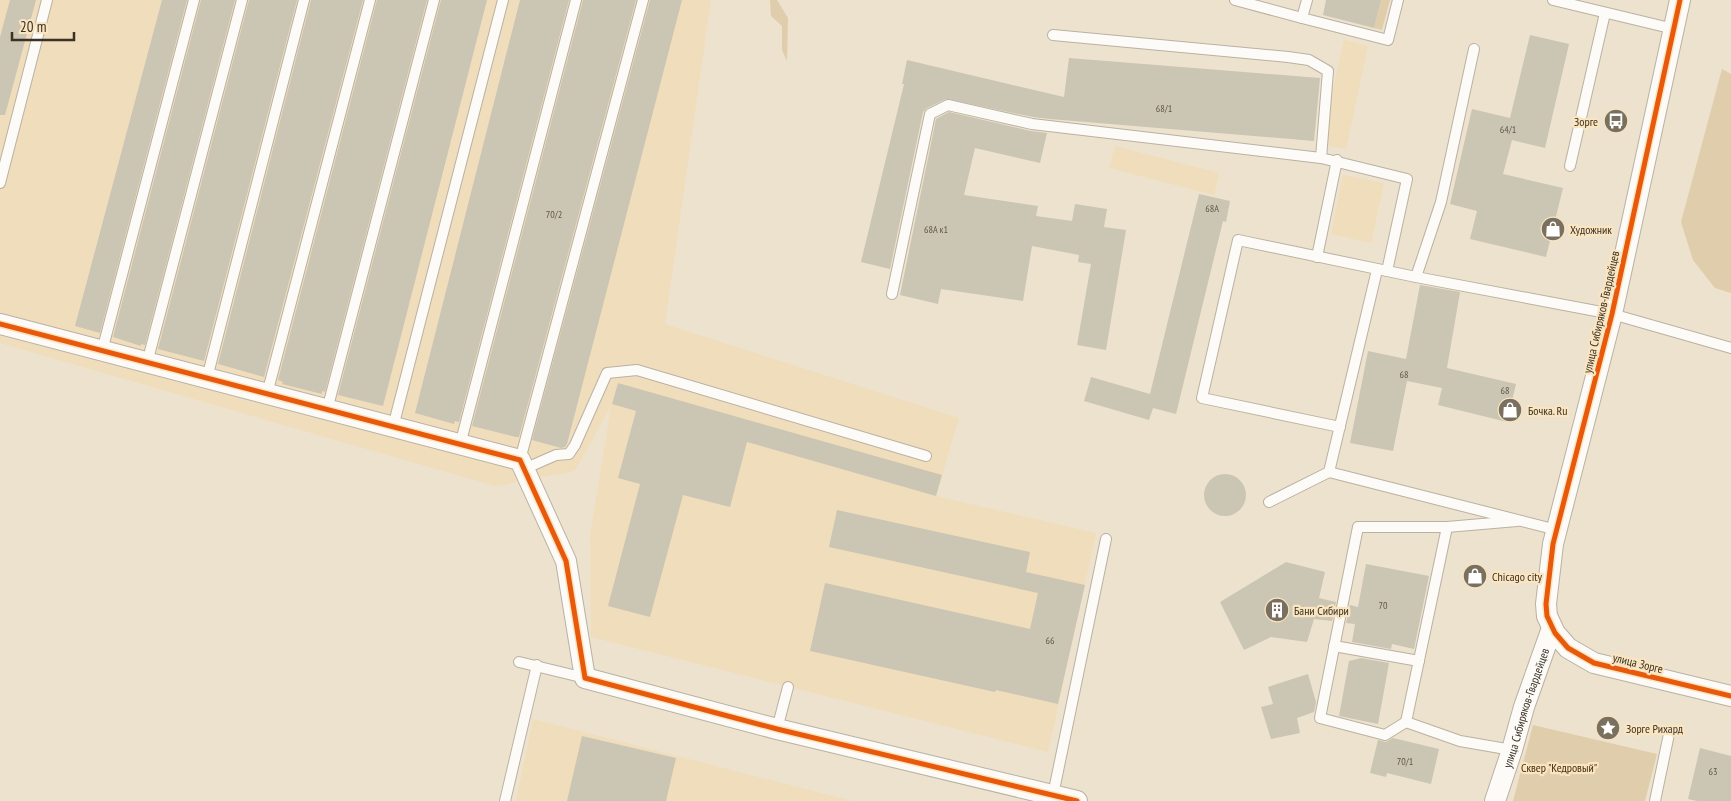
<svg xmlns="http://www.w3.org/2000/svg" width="1731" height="801" font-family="'PT Sans Narrow',sans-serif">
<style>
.built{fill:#f0ddbc}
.green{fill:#e0cdab}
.building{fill:#cbc5b4}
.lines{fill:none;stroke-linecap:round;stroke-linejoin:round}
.lane-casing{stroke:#bab1a2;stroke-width:12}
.street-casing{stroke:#bab1a2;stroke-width:22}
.lane{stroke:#fcfbf8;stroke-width:10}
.street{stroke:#fcfbf8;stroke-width:20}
.cycleway-casing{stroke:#fae5c0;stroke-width:8}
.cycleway{stroke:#e8590c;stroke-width:5}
.labels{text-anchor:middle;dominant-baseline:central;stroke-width:4.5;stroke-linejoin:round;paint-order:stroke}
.number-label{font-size:10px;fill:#5f5748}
.poi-label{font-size:12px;fill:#3b3224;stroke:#fae5c0;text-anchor:start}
.street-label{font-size:12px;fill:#3b3224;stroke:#fae5c0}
.park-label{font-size:12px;fill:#402f0e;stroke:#fae5c0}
</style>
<rect width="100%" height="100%" fill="#ede2cd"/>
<g class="built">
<polygon points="0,0 711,0 665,324 959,418 936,496 1096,533 1048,752 591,637 590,535 611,406 575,471 495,486 0,343"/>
<polygon points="1344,40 1368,46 1346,149 1321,144"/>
<polygon points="1115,146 1219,173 1214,195 1109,168"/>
<polygon points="1343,175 1384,183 1371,243 1331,234"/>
<polygon points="533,719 852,801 516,801"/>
</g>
<g class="green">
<polygon points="770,0 777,0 788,18 787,61 782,50 782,26 771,16"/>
<polygon points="1381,0 1390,0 1382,30 1374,28"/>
<polygon points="1722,69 1731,74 1731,293 1715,288 1693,260 1681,222"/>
<polygon points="1533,725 1657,754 1645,801 1513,801"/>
</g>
<g class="building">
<polygon points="10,0 36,0 5,115 0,115 0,37"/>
<polygon points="162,0 187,0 100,333 75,326"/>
<polygon points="201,0 235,0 145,345 141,344 141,346 113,337"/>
<polygon points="249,0 297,0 204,361 158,349"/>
<polygon points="311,0 363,0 264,377 218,364"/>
<polygon points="377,0 427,0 325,392 322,391 322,394 282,384 283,382 278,380"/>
<polygon points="441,0 487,0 383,406 338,395"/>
<polygon points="520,0 569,0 459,422 455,421 454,424 415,413"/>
<polygon points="583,0 636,0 519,437 516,437 472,426"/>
<polygon points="650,0 682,0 567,444 565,447 561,448 532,440"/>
<polygon points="1326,0 1381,0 1374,28 1323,15"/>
<polygon points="1530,35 1569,44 1545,148 1512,140 1503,174 1563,188 1546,257 1470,239 1477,211 1450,204 1472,109 1510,118"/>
<polygon points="1069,58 1320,78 1314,141 1050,119 1033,117 946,99 927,108 923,112 890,269 861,262 904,84 902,84 907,60 1064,97"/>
<polygon points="949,112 1031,131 1047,133 1040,163 975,148 964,195 1038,206 1036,216 1072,221 1075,204 1107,209 1104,227 1126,230 1106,350 1077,345 1091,264 1078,262 1079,255 1032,246 1023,301 941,289 938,304 900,295 936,119"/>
<polygon points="1199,194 1230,201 1226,222 1223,221 1176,414 1153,408 1149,420 1084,401 1091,377 1150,394"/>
<polygon points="1420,285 1460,292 1447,368 1516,384 1507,422 1438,405 1442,388 1407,381 1393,451 1350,443 1368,351 1406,359"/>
<polygon points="618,383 942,475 936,496 747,442 730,507 683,495 650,617 608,606 640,484 618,478 636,411 612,404"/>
<circle cx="1225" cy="495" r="21"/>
<polygon points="837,510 1030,552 1026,572 1085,585 1058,704 996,690 995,692 810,651 825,583 1030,629 1038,593 829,547"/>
<polygon points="1286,562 1325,572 1319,598 1336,602 1332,621 1314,619 1307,642 1271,637 1244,650 1220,602"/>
<polygon points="1366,564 1429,576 1414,649 1392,644 1391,649 1352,642 1355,624 1346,623 1350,605 1358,607"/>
<polygon points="1361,658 1389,663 1378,724 1339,716 1349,661"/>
<polygon points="1308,674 1316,702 1314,712 1297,718 1300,733 1271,739 1261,707 1273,704 1268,687"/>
<polygon points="582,736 676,758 666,801 567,801"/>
<polygon points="1393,738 1439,749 1431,784 1387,773 1386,777 1370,773 1378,740 1386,742"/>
<polygon points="1700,748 1731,756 1731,801 1697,801 1688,799"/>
</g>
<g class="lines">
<g class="lane-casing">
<g id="lane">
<polyline points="1235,0 1302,18"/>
<polyline points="1307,0 1302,18 1388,40 1398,0"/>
<polyline points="1553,0 1674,29"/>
<polyline points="1053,35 1288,57 1309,60 1328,71 1321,158 1407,179 1387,271"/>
<polyline points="1570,166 1605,13"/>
<polyline points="0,183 47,0"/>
<polyline points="1317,257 1337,160"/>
<polyline points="1416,277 1441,202 1474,49"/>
<polyline points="892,294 930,114 948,105 1032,124 1321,158"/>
<polyline points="102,351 194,0"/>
<polyline points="147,363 242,0"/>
<polyline points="207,378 304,0"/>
<polyline points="267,394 370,0"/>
<polyline points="327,410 434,0"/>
<polyline points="393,427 503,0"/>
<polyline points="1340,427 1202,398 1238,240 1416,277 1612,314 1731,348"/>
<polyline points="460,445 576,0"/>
<polyline points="520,460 643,0"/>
<polyline points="524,469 556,455 569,454 575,445 607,373 637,370 926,456"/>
<polyline points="1329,472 1377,270"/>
<polyline points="1269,502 1329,472 1557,530"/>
<polyline points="1447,527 1406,722 1460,741 1512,750"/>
<polyline points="1334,646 1419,661"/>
<polyline points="519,662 585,678"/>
<polyline points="1406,722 1385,735 1320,718 1358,527 1447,527 1517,521"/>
<polyline points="777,729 788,687"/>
<polyline points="1053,795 1106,539"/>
<polyline points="505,801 537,665"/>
<polyline points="1655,801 1669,734"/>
</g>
</g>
<g class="street-casing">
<g id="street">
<polyline points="1680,0 1612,314 1553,544 1546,604 1547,616 1555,633 1568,648 1594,663 1731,696"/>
<polyline points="0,324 520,460 566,561 585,678 777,729 1077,801"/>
<path id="s1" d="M1495 801 1512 750 1524 707 1552 628"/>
</g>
</g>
<use href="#lane" class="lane"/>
<use href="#street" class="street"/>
<g class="cycleway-casing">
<g id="cycleway">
<polyline points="1680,0 1612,314 1553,544 1546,604 1547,616 1555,633 1568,648 1594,663 1731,696"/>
<polyline points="0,324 520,460 566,561 585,678 777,729 1077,801"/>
</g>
</g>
<use href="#cycleway" class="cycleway"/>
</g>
<defs>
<g id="bus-disc" transform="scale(1.25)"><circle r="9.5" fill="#79705f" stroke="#fae5c0"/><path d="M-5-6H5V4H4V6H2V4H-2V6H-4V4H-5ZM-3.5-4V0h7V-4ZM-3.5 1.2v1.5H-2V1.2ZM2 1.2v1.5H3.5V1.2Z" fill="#fff"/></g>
<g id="shop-disc" transform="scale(1.25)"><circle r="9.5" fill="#79705f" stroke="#fae5c0"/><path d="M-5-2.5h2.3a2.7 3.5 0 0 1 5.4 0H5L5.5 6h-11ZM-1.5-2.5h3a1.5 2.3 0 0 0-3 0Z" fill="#fff"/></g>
<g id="building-disc" transform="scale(1.25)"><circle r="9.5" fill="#79705f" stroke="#fae5c0"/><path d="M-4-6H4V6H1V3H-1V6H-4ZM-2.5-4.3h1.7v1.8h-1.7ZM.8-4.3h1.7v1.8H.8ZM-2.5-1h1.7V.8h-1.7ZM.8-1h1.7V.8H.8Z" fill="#fff"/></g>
<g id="sight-disc" transform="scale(1.25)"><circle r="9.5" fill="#79705f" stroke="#fae5c0"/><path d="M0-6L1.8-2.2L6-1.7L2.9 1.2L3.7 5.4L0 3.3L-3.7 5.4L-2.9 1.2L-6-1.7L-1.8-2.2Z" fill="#fff"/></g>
</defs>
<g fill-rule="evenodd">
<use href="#bus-disc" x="1616" y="121"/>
<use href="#shop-disc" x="1553" y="229"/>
<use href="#shop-disc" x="1510" y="410"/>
<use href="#shop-disc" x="1475" y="576"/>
<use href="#building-disc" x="1277" y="610"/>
<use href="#sight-disc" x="1608" y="728"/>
</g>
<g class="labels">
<g class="number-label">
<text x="1164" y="108">68/1</text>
<text x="1508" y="129">64/1</text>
<text x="1212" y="208">68А</text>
<text x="554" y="214">70/2</text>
<text x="936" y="229">68А к1</text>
<text x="1404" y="374">68</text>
<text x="1505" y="390">68</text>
<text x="1383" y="605">70</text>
<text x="1050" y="640">66</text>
<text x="1405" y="761">70/1</text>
<text x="1713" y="771">63</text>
</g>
<g class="poi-label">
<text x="1598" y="121" text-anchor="end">Зорге</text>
<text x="1570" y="229">Художник</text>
<text x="1528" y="410">Бочка. Ru</text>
<text x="1492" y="576">Chicago city</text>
<text x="1294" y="610">Бани Сибири</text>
<text x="1626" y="728">Зорге Рихард</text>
</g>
<g class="street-label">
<text transform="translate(1601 312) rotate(-77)">улица Сибиряков-Гвардейцев</text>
<text transform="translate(1638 663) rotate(14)">улица Зорге</text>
<text stroke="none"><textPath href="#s1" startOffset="98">улица Сибиряков-Гвардейцев</textPath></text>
</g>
<g class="park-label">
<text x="1559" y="767">Сквер "Кедровый"</text>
</g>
</g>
<path d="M12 32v8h62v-8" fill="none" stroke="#3b3224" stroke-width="2.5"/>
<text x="20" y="32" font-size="15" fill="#3b3224" stroke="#fae5c0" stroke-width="4" paint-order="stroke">20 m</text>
</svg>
